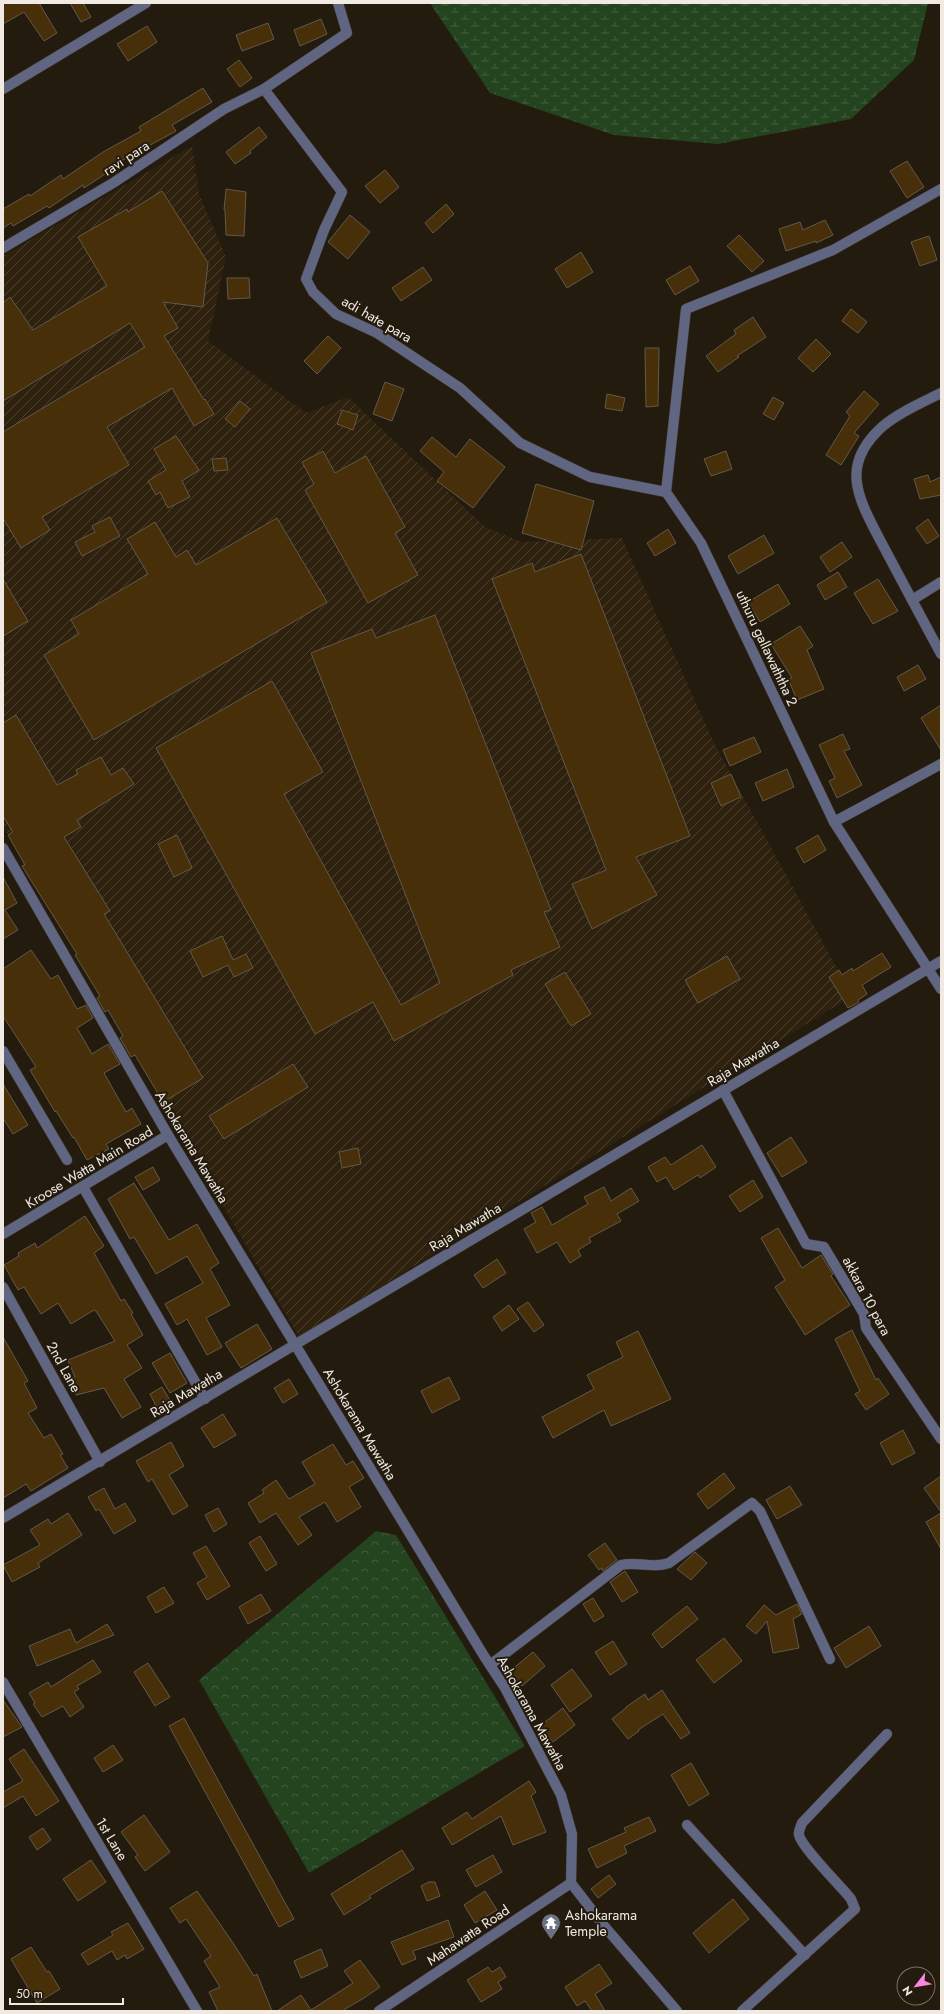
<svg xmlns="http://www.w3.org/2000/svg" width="944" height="2014" font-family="Jost,sans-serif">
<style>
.industrial{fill:url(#industrial-furrows)}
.forest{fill:url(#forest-crowns)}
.wetland{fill:url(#wetland-marsh)}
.building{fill:#462f09;stroke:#63594a}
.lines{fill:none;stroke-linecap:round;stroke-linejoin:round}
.minor-casing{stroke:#41382d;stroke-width:11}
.minor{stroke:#606582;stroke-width:10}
.labels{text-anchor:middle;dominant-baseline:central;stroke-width:4;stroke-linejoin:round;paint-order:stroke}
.street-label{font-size:14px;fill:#f0eae2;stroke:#241b0f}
.poi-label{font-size:14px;fill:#f0eae2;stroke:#241b0f;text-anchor:start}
</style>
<defs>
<pattern id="industrial-furrows" width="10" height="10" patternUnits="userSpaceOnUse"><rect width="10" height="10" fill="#2e210e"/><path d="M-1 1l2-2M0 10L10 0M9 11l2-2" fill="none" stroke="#4d4131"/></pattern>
<pattern id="forest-crowns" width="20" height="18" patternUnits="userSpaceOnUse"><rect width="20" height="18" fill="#24431f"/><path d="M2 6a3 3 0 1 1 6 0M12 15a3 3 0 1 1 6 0" fill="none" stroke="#445e3f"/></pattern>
<pattern id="wetland-marsh" width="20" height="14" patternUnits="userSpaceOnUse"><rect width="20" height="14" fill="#24431f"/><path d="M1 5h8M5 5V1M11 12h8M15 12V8" fill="none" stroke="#445e3f"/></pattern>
</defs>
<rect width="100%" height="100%" fill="#241b0f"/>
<polygon class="industrial" points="192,146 199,194 226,257 208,341 306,413 348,397 485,527 522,542 622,538 714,743 852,996 299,1337 3,826 3,256"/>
<polygon class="forest" points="376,1531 396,1535 525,1746 309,1873 199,1680"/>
<polygon class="wetland" points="430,3 928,3 914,60 851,119 718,144 614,135 490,93"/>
<g class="building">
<polygon points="3,3 39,3 57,33 44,41 24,12 3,24"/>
<polygon points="70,3 83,3 91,17 81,22"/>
<polygon points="321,19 327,34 300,46 294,30"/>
<polygon points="268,23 274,39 242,51 236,35"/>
<polygon points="147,26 157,42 128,61 117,44"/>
<polygon points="239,60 252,78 240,87 227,69"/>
<polygon points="203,88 212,102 172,125 176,131 112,166 114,168 84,188 83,185 49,208 47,206 13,226 11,223 3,228 3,209 29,194 30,196 61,175 63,179 103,152 141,131 139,127"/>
<polygon points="259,127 267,137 250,151 251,153 235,164 226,152"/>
<polygon points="907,161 924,187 907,198 890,171"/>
<polygon points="385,170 399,187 380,203 365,186"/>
<polygon points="226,189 246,192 244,236 226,235 225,210 224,210"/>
<polygon points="162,191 208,263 203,307 163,302 178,328 164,336 204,400 205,399 214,414 194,426 172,388 107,427 129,465 42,517 50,530 21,548 3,518 3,432 145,347 130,323 3,401 3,303 10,297 33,330 107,286 78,237 127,209 128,212"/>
<polygon points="446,204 454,214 433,233 425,223"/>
<polygon points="350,215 370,232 348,259 328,242"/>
<polygon points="825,220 833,235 816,243 816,241 786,251 779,229 800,222 803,230"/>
<polygon points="739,235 764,261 752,272 727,246"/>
<polygon points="929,236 937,260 920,266 911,242"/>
<polygon points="581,252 593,272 567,288 555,269"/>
<polygon points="690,266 699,281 675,295 666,280"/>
<polygon points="423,267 432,280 401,301 392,288"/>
<polygon points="227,278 249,278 250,298 228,299"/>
<polygon points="851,309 867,322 858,333 842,321"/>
<polygon points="753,317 766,337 737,356 739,357 718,372 706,356 736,334 734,330"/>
<polygon points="328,336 341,348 317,374 304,361"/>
<polygon points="816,339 831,354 813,372 798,358"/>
<polygon points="645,348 659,348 658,406 646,407"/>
<polygon points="385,382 404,389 392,421 373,414"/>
<polygon points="864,391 879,404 854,433 859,436 841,465 826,455 850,416 846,412"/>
<polygon points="607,394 625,398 622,411 605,408"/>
<polygon points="773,397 784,403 774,420 763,414"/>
<polygon points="240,401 250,409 235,427 225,419"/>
<polygon points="342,410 358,415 353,430 337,424"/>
<polygon points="176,436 199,470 182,481 190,497 168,508 160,492 156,495 148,481 166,470 154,449"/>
<polygon points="432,437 456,457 470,439 505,467 473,508 437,481 444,472 420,451"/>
<polygon points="323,451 335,473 366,456 405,527 395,533 418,575 368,603 305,490 314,484 302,462"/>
<polygon points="726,451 732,469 711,476 704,459"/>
<polygon points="226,458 228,470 214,471 212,459"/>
<polygon points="928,475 930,482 941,477 941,495 920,499 914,479"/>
<polygon points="536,484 594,501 581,550 522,533"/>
<polygon points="110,517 120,536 82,556 75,542 95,532 92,526"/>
<polygon points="277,518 327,602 94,740 44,655 79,634 71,620 148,574 127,539 155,522 176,557 187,550 196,565"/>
<polygon points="928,519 939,536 927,544 916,528"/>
<polygon points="668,529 676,543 655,556 647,543"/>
<polygon points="764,535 774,553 738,574 728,556"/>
<polygon points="842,542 852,557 830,572 820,557"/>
<polygon points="581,554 690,836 636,857 657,895 592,929 572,884 606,870 492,579 532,563 535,572"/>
<polygon points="838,572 847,587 825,600 817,585"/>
<polygon points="3,579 28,621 3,636"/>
<polygon points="878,579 898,611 873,624 854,593"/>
<polygon points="778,584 790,604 760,622 748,602"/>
<polygon points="435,615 551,910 544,912 560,947 511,970 513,975 394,1041 373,1002 315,1034 156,748 272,681 323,772 284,794 401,1005 440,983 311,653 372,629 376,638"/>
<polygon points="800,626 813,646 807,650 824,689 797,700 788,679 792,678 771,644"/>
<polygon points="918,665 926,679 904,691 897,677"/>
<polygon points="941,705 941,750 921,718"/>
<polygon points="16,715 57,785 78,774 76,770 101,757 111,775 123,768 134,784 77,820 81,827 64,837 110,911 104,914 203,1078 163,1102 135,1055 131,1057 120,1038 123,1036 108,1010 105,1012 97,998 100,996 75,955 77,954 22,866 25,865 8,835 13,832 3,816 3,723"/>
<polygon points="843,734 850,749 844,751 862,785 837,798 829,781 835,778 819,745"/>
<polygon points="754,737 761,752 730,766 723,750"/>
<polygon points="787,769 794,787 763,801 755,783"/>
<polygon points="731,774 741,797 721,806 711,783"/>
<polygon points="177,835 192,868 174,877 158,844"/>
<polygon points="818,835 826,850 804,863 796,848"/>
<polygon points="3,877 17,903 5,910 18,930 3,939"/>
<polygon points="222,936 233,960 246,954 253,968 234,977 228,965 203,977 190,951"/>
<polygon points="31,950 51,979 58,975 77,1009 86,1005 93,1018 77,1028 92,1054 108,1044 120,1064 104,1073 126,1112 132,1108 141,1124 106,1144 109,1149 87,1160 74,1137 73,1138 56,1111 55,1112 30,1070 36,1067 3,1016 3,969"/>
<polygon points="882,953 891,967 862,985 867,994 858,1000 859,1002 848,1008 829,977 839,970 842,975 852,968 853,971"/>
<polygon points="727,956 740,979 698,1003 685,980"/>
<polygon points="565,972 591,1014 571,1026 545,984"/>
<polygon points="293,1064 308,1087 224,1139 209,1116"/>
<polygon points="3,1084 28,1125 13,1134 3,1118"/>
<polygon points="791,1137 807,1162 782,1177 767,1153"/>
<polygon points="702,1145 716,1167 700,1178 698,1175 674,1190 666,1177 657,1182 648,1167 665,1157 671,1165"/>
<polygon points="358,1148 361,1164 342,1168 339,1152"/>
<polygon points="153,1167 160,1180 143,1190 135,1177"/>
<polygon points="753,1180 763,1197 740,1212 729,1196"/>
<polygon points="134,1183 169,1240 197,1224 219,1263 210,1269 230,1305 206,1318 222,1347 207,1355 187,1319 177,1325 165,1304 203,1283 187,1256 156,1274 134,1237 130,1239 108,1199"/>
<polygon points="604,1187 611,1201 631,1188 639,1201 617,1214 621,1221 589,1238 591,1242 578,1250 581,1256 570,1263 557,1242 537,1253 524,1229 536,1222 531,1213 542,1207 552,1225 588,1204 584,1197"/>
<polygon points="85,1216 104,1246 94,1253 121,1301 124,1299 133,1313 131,1314 143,1335 127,1345 142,1368 124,1379 141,1407 122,1418 104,1388 76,1395 72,1378 75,1377 68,1360 115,1341 96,1311 94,1310 71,1324 58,1303 41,1314 24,1287 18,1290 4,1265 19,1256 18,1253 35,1243 37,1248"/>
<polygon points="778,1228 802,1268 821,1255 833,1274 831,1276 850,1305 805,1335 775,1287 785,1280 761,1238"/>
<polygon points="497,1259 506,1273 483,1288 474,1275"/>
<polygon points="528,1302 544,1325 534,1332 517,1309"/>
<polygon points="509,1305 519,1319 502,1331 493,1317"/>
<polygon points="257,1324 272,1349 241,1368 225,1343"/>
<polygon points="852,1330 876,1380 878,1378 889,1394 866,1410 855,1394 860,1391 835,1339"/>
<polygon points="638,1331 671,1399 611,1426 604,1410 553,1438 542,1417 594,1389 587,1375 623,1357 616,1342"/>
<polygon points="3,1337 28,1381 24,1383 37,1408 28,1413 44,1438 51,1434 63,1454 60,1455 68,1468 31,1491 26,1484 3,1498"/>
<polygon points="170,1353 187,1383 170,1393 152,1363"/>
<polygon points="449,1377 460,1399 432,1413 421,1391"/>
<polygon points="289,1379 298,1394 283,1403 274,1388"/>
<polygon points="162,1387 171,1402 158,1410 150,1394"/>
<polygon points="223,1414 236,1435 214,1448 201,1428"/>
<polygon points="903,1430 915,1453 892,1465 880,1443"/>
<polygon points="171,1442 184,1466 169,1475 188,1506 173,1515 152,1479 148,1482 136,1461"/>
<polygon points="333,1444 346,1465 353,1461 364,1478 349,1487 361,1507 337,1522 325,1502 299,1517 312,1535 298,1545 276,1513 260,1523 248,1503 264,1493 262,1490 276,1480 289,1499 315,1484 302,1462"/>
<polygon points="724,1473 735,1488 708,1509 697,1494"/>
<polygon points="941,1476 941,1512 924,1488"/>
<polygon points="790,1486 802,1505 777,1519 766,1500"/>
<polygon points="104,1488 115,1509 125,1503 136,1521 114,1534 99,1509 96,1511 88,1497"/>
<polygon points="218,1508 227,1524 214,1532 205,1515"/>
<polygon points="68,1513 82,1535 38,1563 40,1567 12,1582 3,1565 40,1545 30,1530 48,1519 51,1524"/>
<polygon points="941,1513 941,1549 926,1522"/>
<polygon points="260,1536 277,1564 266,1571 249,1543"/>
<polygon points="605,1543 617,1560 603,1571 602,1568 599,1570 588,1555"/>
<polygon points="206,1546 230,1586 207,1600 197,1583 207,1577 193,1553"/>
<polygon points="695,1552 707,1563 691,1580 677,1569"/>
<polygon points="625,1571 638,1592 622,1602 610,1582"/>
<polygon points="164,1587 174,1603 156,1613 147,1597"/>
<polygon points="261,1594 271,1611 248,1624 239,1607"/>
<polygon points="593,1598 604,1616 594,1622 583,1604"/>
<polygon points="797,1604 802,1614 793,1619 799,1648 773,1653 767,1621 756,1634 746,1626 764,1605 776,1615"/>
<polygon points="687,1606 698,1619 662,1648 652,1634"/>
<polygon points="107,1624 114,1635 37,1666 29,1646 70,1629 76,1643"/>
<polygon points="869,1626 881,1646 846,1668 834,1648"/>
<polygon points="724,1638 742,1661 714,1683 696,1660"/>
<polygon points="613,1641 627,1664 610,1675 595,1652"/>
<polygon points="533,1652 545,1666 522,1686 509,1672"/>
<polygon points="93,1660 101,1672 77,1686 79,1689 74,1692 84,1707 70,1717 63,1706 42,1717 33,1704 35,1703 29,1693 48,1682 51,1687"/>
<polygon points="148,1663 170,1697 155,1706 134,1672"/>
<polygon points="572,1669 592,1696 570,1712 551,1685"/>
<polygon points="662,1690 690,1733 681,1739 663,1714 638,1730 639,1731 628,1739 612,1719 626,1708 626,1707 645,1694 648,1700"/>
<polygon points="3,1700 22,1727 3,1737"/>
<polygon points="563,1708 575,1725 553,1742 540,1726"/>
<polygon points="184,1718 294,1919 279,1927 169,1726"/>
<polygon points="113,1745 123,1760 103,1772 94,1758"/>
<polygon points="24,1749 59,1801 36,1816 23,1796 3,1808 3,1792 23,1781 9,1759"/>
<polygon points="691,1763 709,1794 689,1806 671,1775"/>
<polygon points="529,1781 536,1792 531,1796 546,1832 513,1845 501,1816 452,1845 442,1828 467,1812 472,1819"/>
<polygon points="144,1815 170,1852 145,1871 135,1857 138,1855 121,1832"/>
<polygon points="649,1817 656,1831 624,1846 627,1853 597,1868 588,1849 626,1832 624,1828"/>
<polygon points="43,1828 51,1840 37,1850 29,1837"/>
<polygon points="402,1850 414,1869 369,1896 371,1898 344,1915 331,1894"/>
<polygon points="493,1855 502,1872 476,1887 466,1870"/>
<polygon points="91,1860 106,1882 78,1901 63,1879"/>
<polygon points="609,1875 616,1884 598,1898 591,1889"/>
<polygon points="429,1882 435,1882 440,1896 427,1901 421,1886"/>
<polygon points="197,1891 233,1943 254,1976 257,1974 272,2011 218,2011 209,1992 220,1987 204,1961 211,1956 186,1919 180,1923 170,1908"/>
<polygon points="485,1891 497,1910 475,1923 464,1905"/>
<polygon points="733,1899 749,1919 709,1953 693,1933"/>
<polygon points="448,1920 454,1937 413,1951 416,1959 402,1965 391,1942"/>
<polygon points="128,1923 144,1949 127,1959 125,1955 117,1960 112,1951 88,1965 81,1954 113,1935 111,1932"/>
<polygon points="31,1947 47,1972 49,1971 60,1989 37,2003 11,1959"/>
<polygon points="321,1949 328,1966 301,1978 294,1961"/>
<polygon points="360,1960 380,1987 364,1998 342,2011 277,2011 301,1995 311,2010 353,1983 344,1971"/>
<polygon points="599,1964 612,1983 595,1994 605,2011 592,2011 585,2001 577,2006 565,1987"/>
<polygon points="488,1967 492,1972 500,1967 506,1977 498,1982 502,1989 481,2002 467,1980"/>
</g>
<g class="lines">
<g class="minor-casing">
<g id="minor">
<polyline points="338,3 347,33 264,89 342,192 324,230 306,279 313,292 336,314 377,333 460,388 520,443 590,477 666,492"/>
<polyline points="3,89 146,3"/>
<polyline points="3,248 113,183 224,109 264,89"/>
<polyline points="666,492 701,543 834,822 941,764"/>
<polyline points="666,492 686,309 833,250 941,189"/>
<polyline points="941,582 912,600 941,654"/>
<path d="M912 600C901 579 890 559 879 538 857 496 840 464 883 426 900 412 921 403 941 393"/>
<polyline points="834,822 941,989"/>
<polyline points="3,848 168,1135 484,1656 505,1688 561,1795 572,1834 571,1883 605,1927 677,2011"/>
<polyline points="3,1051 67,1160"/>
<polyline points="723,1090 806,1244 824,1247 864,1314 866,1328 941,1439"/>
<polyline points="83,1187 205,1399"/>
<polyline points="3,1234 168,1135"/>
<polyline points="3,1287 100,1462"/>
<polyline points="3,1518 941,961"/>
<path d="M490 1665 621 1565C638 1561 652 1569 669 1563L752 1503 760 1511 830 1659"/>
<polyline points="3,1682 197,2011"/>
<polyline points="687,1825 805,1955"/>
<polyline points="379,2011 571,1883"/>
<path d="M742 2011 855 1909 851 1899C841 1886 802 1848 799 1835 798 1831 801 1826 802 1823L887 1734"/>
</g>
</g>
<use href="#minor" class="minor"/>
</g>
<defs>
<g id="temple-pin" transform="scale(1)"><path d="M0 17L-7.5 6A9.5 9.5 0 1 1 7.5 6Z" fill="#6b7280" stroke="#241b0f"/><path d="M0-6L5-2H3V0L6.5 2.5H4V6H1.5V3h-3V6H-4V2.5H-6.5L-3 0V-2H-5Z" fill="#fff"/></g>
</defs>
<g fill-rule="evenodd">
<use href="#temple-pin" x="551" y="1923"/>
</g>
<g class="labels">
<g class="street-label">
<text transform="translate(126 158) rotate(-33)">ravi para</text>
<text transform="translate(377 319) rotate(30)">adi hate para</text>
<text transform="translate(767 648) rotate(65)">uthuru gallawaththa 2</text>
<text transform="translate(743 1062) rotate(-31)">Raja Mawatha</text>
<text transform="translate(192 1147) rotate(59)">Ashokarama Mawatha</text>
<text transform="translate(89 1167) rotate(-31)">Kroose Watta Main Road</text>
<text transform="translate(465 1227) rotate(-31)">Raja Mawatha</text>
<text transform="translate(867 1296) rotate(62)">akkara 10 para</text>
<text transform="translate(64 1367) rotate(61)">2nd Lane</text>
<text transform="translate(186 1393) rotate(-31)">Raja Mawatha</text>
<text transform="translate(360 1424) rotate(59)">Ashokarama Mawatha</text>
<text transform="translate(532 1713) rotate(61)">Ashokarama Mawatha</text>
<text transform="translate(112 1839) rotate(59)">1st Lane</text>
<text transform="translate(468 1935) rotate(-34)">Mahawatta Road</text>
</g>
<g class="poi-label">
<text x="565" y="1915">Ashokarama<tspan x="565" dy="16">Temple</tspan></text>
</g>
</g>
<rect width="944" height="2014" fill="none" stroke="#f0eae2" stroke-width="8"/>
<g transform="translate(916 1986) rotate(239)"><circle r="19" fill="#241b0f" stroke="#766e63"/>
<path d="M0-3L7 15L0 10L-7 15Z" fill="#fe85e0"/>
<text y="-6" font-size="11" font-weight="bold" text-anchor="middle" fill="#f0eae2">N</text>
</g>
<path d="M10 1998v6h113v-6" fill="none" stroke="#f0eae2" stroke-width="2"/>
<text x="16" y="1998" font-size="12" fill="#f0eae2" stroke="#241b0f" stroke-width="3" paint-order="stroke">50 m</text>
</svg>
